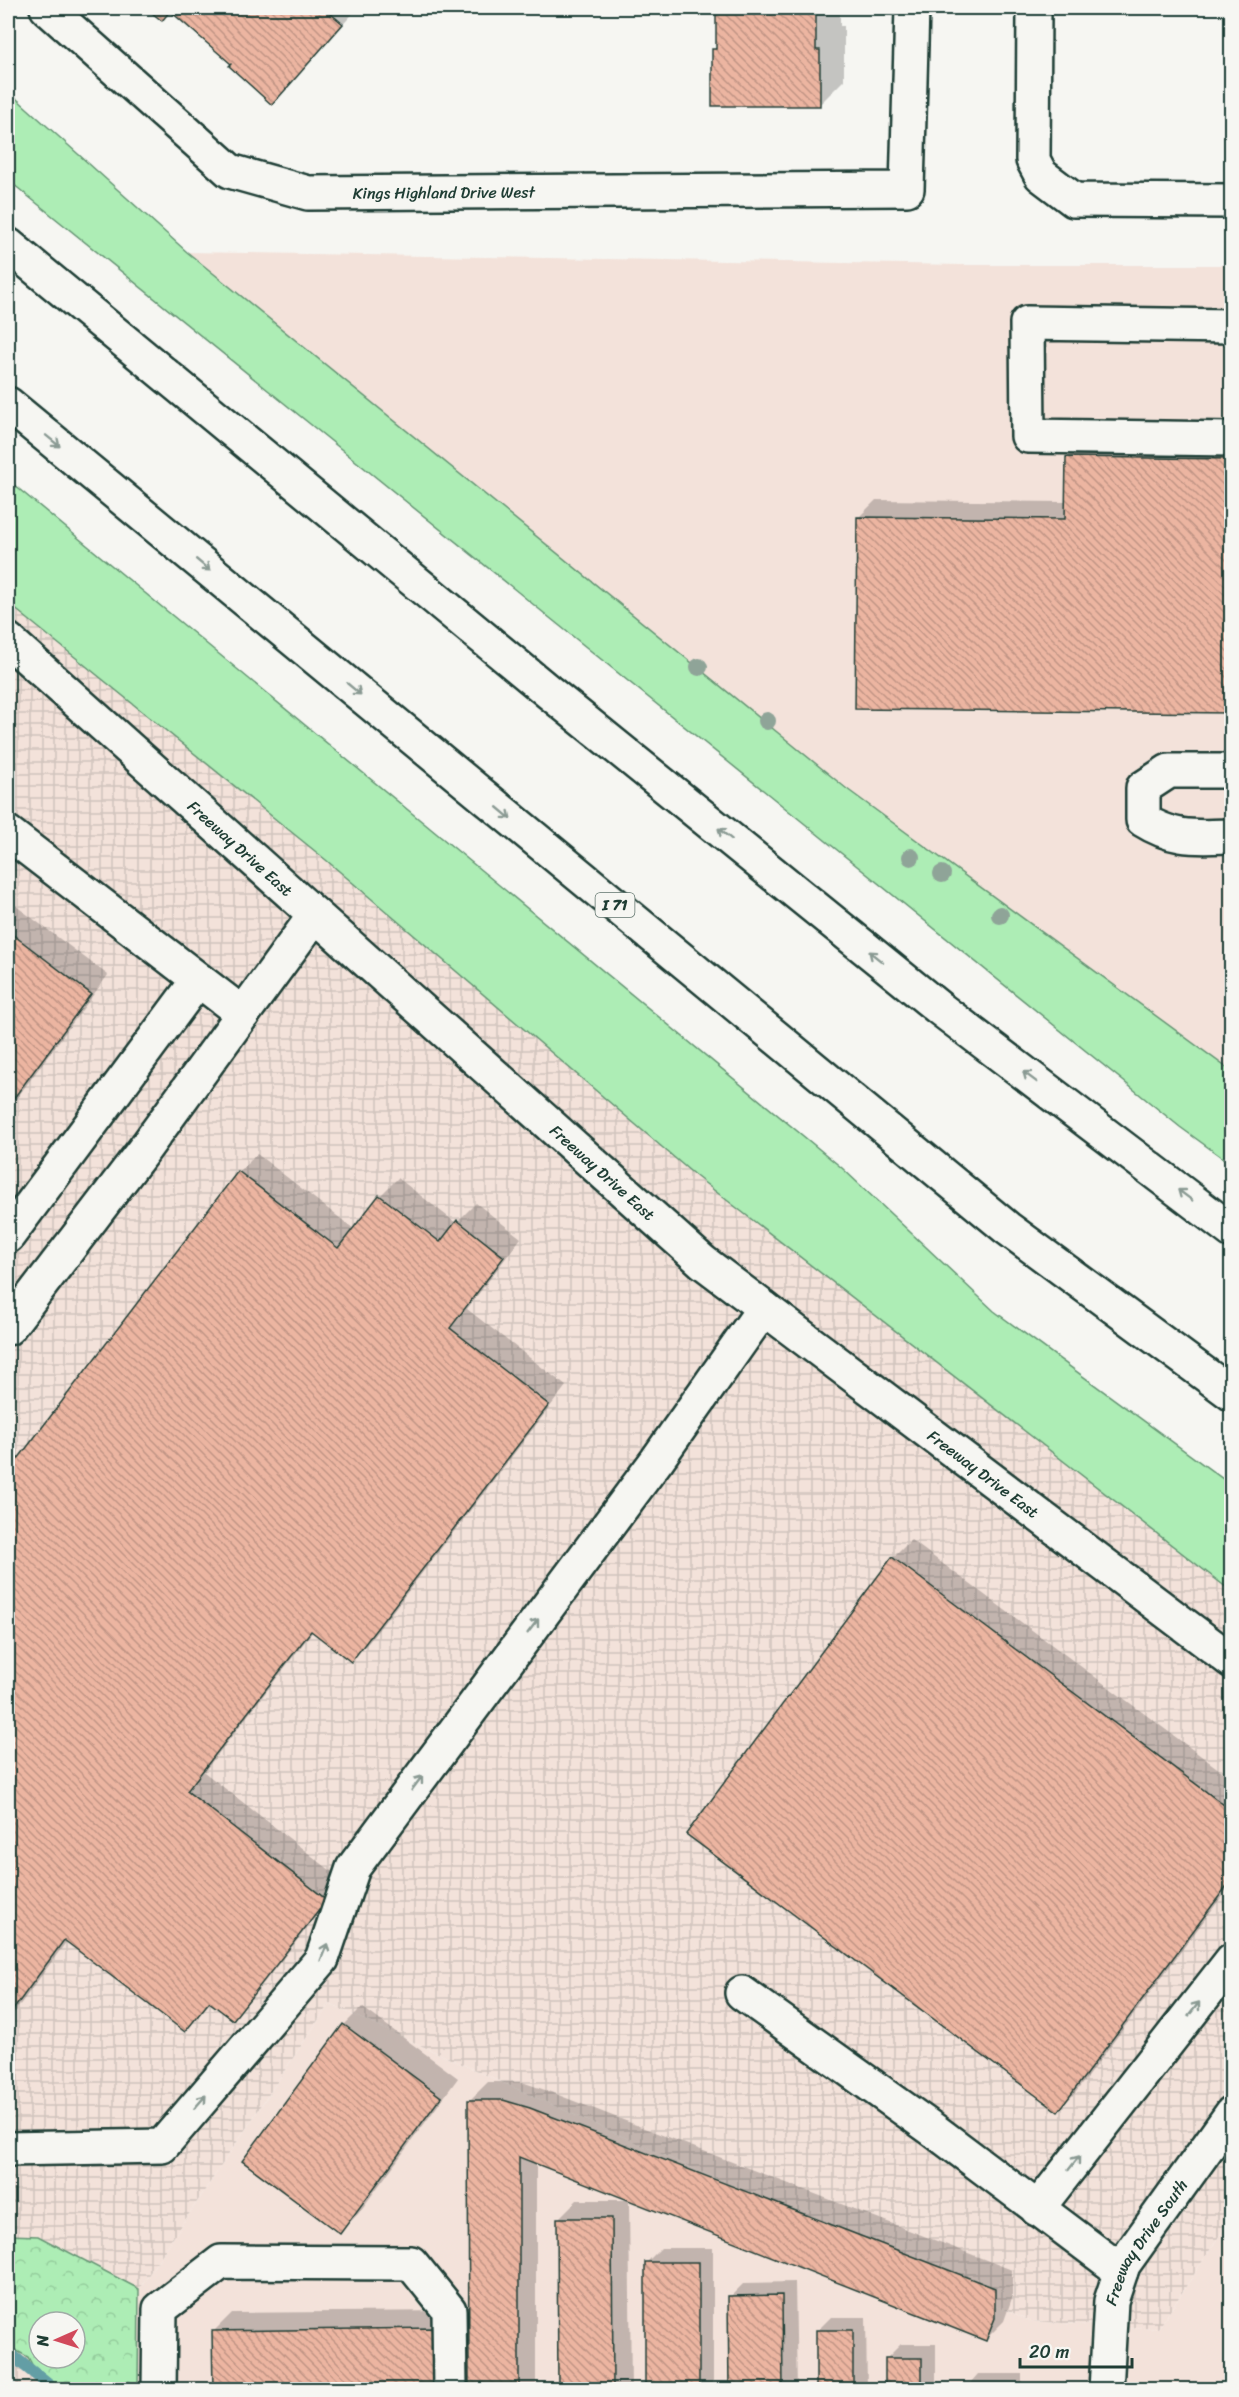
<svg xmlns="http://www.w3.org/2000/svg" width="1239" height="2397" font-family="Sriracha,sans-serif">
<style>
.built{fill:#f3e2da}
.industrial{fill:url(#industrial-grid)}
.grass{fill:#adedb5;stroke:#669574;stroke-width:1.5}
.forest{fill:url(#forest-crowns);stroke:#669574;stroke-width:1.5;fill-rule:evenodd}
.shadow{fill:#0003}
.lines{fill:none;stroke-linecap:round;stroke-linejoin:round}
.stream{stroke:#639ea5;stroke-width:12}
.building{fill:url(#building-back-hatch);stroke:#1f3d34;stroke-width:1.5}
.minor-casing{stroke:#1f3d34;stroke-width:38}
.highway-casing{stroke:#1f3d34;stroke-width:38}
.minor{stroke:#f6f6f2;stroke-width:33}
.highway{stroke:#f6f6f2;stroke-width:33}
.tree{fill:#8fa498}
.oneway{stroke:#8a9a93}
.labels{text-anchor:middle;dominant-baseline:central;stroke-width:5;stroke-linejoin:round;paint-order:stroke}
.shield{fill:#f6f6f2;stroke:#60746d;stroke-width:1.5}
.shield-label{font-size:15px;font-weight:bold;fill:#1f3d34}
.street-label{font-size:16px;fill:#1f3d34;stroke:#f6f6f2}
</style>
<defs>
<pattern id="industrial-grid" width="8" height="8" patternUnits="userSpaceOnUse" patternTransform="scale(1.5)"><rect width="8" height="8" fill="#f3e2da"/><path d="M0 4h8M4 0v8" fill="none" stroke="#d0c3bc"/></pattern>
<pattern id="forest-crowns" width="20" height="18" patternUnits="userSpaceOnUse" patternTransform="scale(1.5)"><rect width="20" height="18" fill="#adedb5"/><path d="M2 6a3 3 0 1 1 6 0M12 15a3 3 0 1 1 6 0" fill="none" stroke="#94cc9c"/></pattern>
<pattern id="building-back-hatch" width="6" height="6" patternUnits="userSpaceOnUse" patternTransform="scale(1.5)"><rect width="6" height="6" fill="#ecb5a1"/><path d="M-1 5l2 2M0 0l6 6M5-1l2 2" fill="none" stroke="#bf9484"/></pattern>
</defs>
<rect width="100%" height="100%" fill="#f6f6f2"/>
<filter id="ink" filterUnits="userSpaceOnUse"><feTurbulence type="fractalNoise" baseFrequency=".0167" numOctaves="2"/><feDisplacementMap in="SourceGraphic" scale="12" xChannelSelector="R" yChannelSelector="G"/><feConvolveMatrix kernelMatrix="1 2 1 2 8 2 1 2 1" color-interpolation-filters="sRGB"/></filter>
<g filter="url(#ink)">
<g class="built">
<polygon points="187,252 963,265 1231,265 1231,1071 847,790"/>
<polygon points="329,2004 1031,2321 1158,2329 1231,2218 1231,2389 138,2390 139,2289"/>
</g>
<g class="industrial">
<polygon points="8,603 326,860 697,1177 1231,1591 1231,2218 1158,2329 1031,2321 329,2004 139,2289 39,2236 8,2235"/>
<polygon points="8,2346 28,2357 45,2389 8,2389"/>
</g>
<g class="grass">
<polygon points="8,91 187,252 847,789 1231,1071 1231,1164 1180,1127 8,180"/>
<polygon points="8,480 842,1168 994,1311 1231,1485 1231,1591 697,1177 326,860 8,603"/>
</g>
<path class="forest" d="M8 2235 38 2236 139 2289 138 2389H45L28 2357 8 2346ZM39 2322H75V2358H39Z"/>
<g class="shadow">
<polygon points="149,8 358,8 272,102 233,64 171,10 162,19"/>
<polygon points="717,8 840,8 840,26 844,26 844,80 819,105 714,50 717,46"/>
<polygon points="1085,440 1232,441 1232,711 858,518 876,500 1067,502 1067,458"/>
<polygon points="8,900 108,975 8,1110"/>
<polygon points="257,1154 354,1229 380,1196 398,1178 456,1223 476,1203 521,1238 467,1309 566,1386 369,1642 351,1660 313,1631 204,1772 344,1881 250,2000 232,2018 211,2002 185,2030 67,1941 8,2021 8,1475 239,1172"/>
<polygon points="911,1540 1232,1779 1232,1883 1076,2092 1058,2110 688,1834 893,1558"/>
<polygon points="362,2007 458,2078 358,2214 340,2232 344,2025"/>
<polygon points="488,2082 522,2082 548,2091 1012,2270 1012,2298 1004,2321 986,2339 536,2163 536,2390 470,2390 470,2100"/>
<polygon points="577,2200 629,2200 631,2390 560,2390 558,2219"/>
<polygon points="661,2248 713,2248 713,2390 647,2390 647,2262"/>
<polygon points="795,2282 797,2390 731,2390 730,2297 744,2283"/>
<polygon points="453,2311 454,2390 214,2331 232,2313"/>
<polygon points="831,2317 866,2317 867,2390 818,2390 817,2331"/>
<polygon points="901,2344 936,2344 936,2390 887,2390 887,2358"/>
<polygon points="978,2374 1022,2374 1022,2390 964,2390"/>
</g>
<g class="lines">
<polyline class="stream" points="8,2352 50,2386 50,2390"/>
</g>
<g class="building">
<polygon points="146,8 324,8 343,24 272,105 229,66 231,64 170,11 162,21"/>
<polygon points="716,8 816,8 816,50 820,50 820,106 712,106 712,49 716,49"/>
<polygon points="1066,457 1232,459 1232,713 855,709 857,517 1065,519"/>
<polygon points="8,931 91,994 8,1106"/>
<polygon points="238,1171 338,1248 379,1195 440,1242 457,1220 504,1257 450,1328 549,1405 351,1662 311,1631 187,1791 327,1900 233,2020 209,2002 185,2032 64,1940 8,2017 8,1472"/>
<polygon points="892,1557 1232,1811 1232,1879 1058,2112 686,1834"/>
<polygon points="343,2024 441,2097 340,2234 242,2161"/>
<polygon points="468,2100 503,2100 530,2108 995,2288 995,2318 986,2341 519,2157 519,2390 469,2390"/>
<polygon points="557,2218 612,2218 613,2390 558,2390"/>
<rect x="645" y="2262" width="54" height="128"/>
<polygon points="782,2295 783,2390 729,2390 728,2296"/>
<polygon points="435,2328 436,2390 213,2390 212,2331"/>
<rect x="816" y="2330" width="37" height="60"/>
<rect x="885" y="2358" width="37" height="32"/>
<rect x="963" y="2387" width="46" height="3"/>
</g>
<g class="lines">
<g class="minor-casing">
<g id="minor">
<path id="s1" d="M47 8 230 171 308 193 907 189 912 8"/>
<polyline points="1034,8 1033,160 1041,175 1074,200 1232,201"/>
<polyline points="1232,326 1027,323 1028,436 1232,439"/>
<path id="s2" d="M8 640 703 1262 1232 1661"/>
<path d="M1232 771H1169L1143 788V820C1175 840 1195 837 1232 836"/>
<polyline points="8,833 243,1014"/>
<polyline points="8,1236 198,980"/>
<polyline points="8,1328 143,1151 315,915"/>
<polyline points="742,1993 935,2131 1121,2271"/>
<polyline points="8,2149 162,2146 322,1959 353,1868 657,1460 764,1308"/>
<polyline points="1037,2209 1232,1960"/>
<polyline points="159,2390 160,2309 221,2262 411,2263 449,2310 450,2390"/>
<path id="s3" d="M1106 2390 1111 2301 1123 2265 1232 2113"/>
</g>
</g>
<g class="highway-casing">
<g id="highway">
<polyline points="8,245 550,693 939,1008 1232,1231"/>
<polyline points="8,404 1007,1228 1232,1394"/>
</g>
</g>
<use href="#minor" class="minor"/>
<use href="#highway" class="highway"/>
</g>
<g class="tree">
<circle cx="699" cy="667" r="9"/>
<circle cx="767" cy="721" r="9"/>
<circle cx="911" cy="857" r="9"/>
<circle cx="942" cy="874" r="9"/>
<circle cx="1000" cy="915" r="9"/>
</g>
<defs><path id="oneway-shaft" d="M-6 0H5M1.5-3L5.5 0L1.5 3" fill="none" stroke-width="1.6" stroke-linecap="round" stroke-linejoin="round" transform="scale(1.5)"/></defs>
<g class="oneway">
<use href="#oneway-shaft" transform="translate(53 441) rotate(39)"/>
<use href="#oneway-shaft" transform="translate(203 565) rotate(40)"/>
<use href="#oneway-shaft" transform="translate(354 689) rotate(40)"/>
<use href="#oneway-shaft" transform="translate(504 813) rotate(40)"/>
<use href="#oneway-shaft" transform="translate(725 834) rotate(-141)"/>
<use href="#oneway-shaft" transform="translate(876 957) rotate(-141)"/>
<use href="#oneway-shaft" transform="translate(1030 1077) rotate(-143)"/>
<use href="#oneway-shaft" transform="translate(1185 1195) rotate(-143)"/>
<use href="#oneway-shaft" transform="translate(533 1626) rotate(-53)"/>
<use href="#oneway-shaft" transform="translate(417 1783) rotate(-53)"/>
<use href="#oneway-shaft" transform="translate(324 1952) rotate(-68)"/>
<use href="#oneway-shaft" transform="translate(1194 2009) rotate(-52)"/>
<use href="#oneway-shaft" transform="translate(200 2102) rotate(-49)"/>
<use href="#oneway-shaft" transform="translate(1074 2163) rotate(-52)"/>
</g>
</g>
<g class="labels">
<rect class="shield" x="595.5" y="893" width="39" height="24" rx="4.5"/>
<g class="shield-label">
<text x="615" y="905">I 71</text>
</g>
<g class="street-label">
<text stroke="none"><textPath href="#s1" startOffset="462">Kings Highland Drive West</textPath></text>
<text stroke="none"><textPath href="#s2" startOffset="312">Freeway Drive East</textPath></text>
<text stroke="none"><textPath href="#s2" startOffset="798">Freeway Drive East</textPath></text>
<text stroke="none"><textPath href="#s2" startOffset="1284">Freeway Drive East</textPath></text>
<text stroke="none"><textPath href="#s3" startOffset="158">Freeway Drive South</textPath></text>
</g>
</g>
<rect width="1239" height="2397" fill="none" stroke="#f6f6f2" stroke-width="30"/>
<rect x="15" y="15" width="1209" height="2367" fill="none" stroke="#1f3d34" stroke-width="2" filter="url(#ink)"/>
<g transform="translate(57 2340) rotate(267)"><circle r="28" fill="#f6f6f2" stroke="#a0aca6" stroke-width="1.5"/>
<path d="M0-4.5L10 22L0 15L-10 22Z" fill="#d1495b"/>
<text y="-9" font-size="16" font-weight="bold" text-anchor="middle" fill="#1f3d34">N</text>
</g>
<path d="M1020 2358v9h112v-9" fill="none" stroke="#1f3d34" stroke-width="3"/>
<text x="1029" y="2358" font-size="18" fill="#1f3d34" stroke="#f6f6f2" stroke-width="4.5" paint-order="stroke">20 m</text>
</svg>
